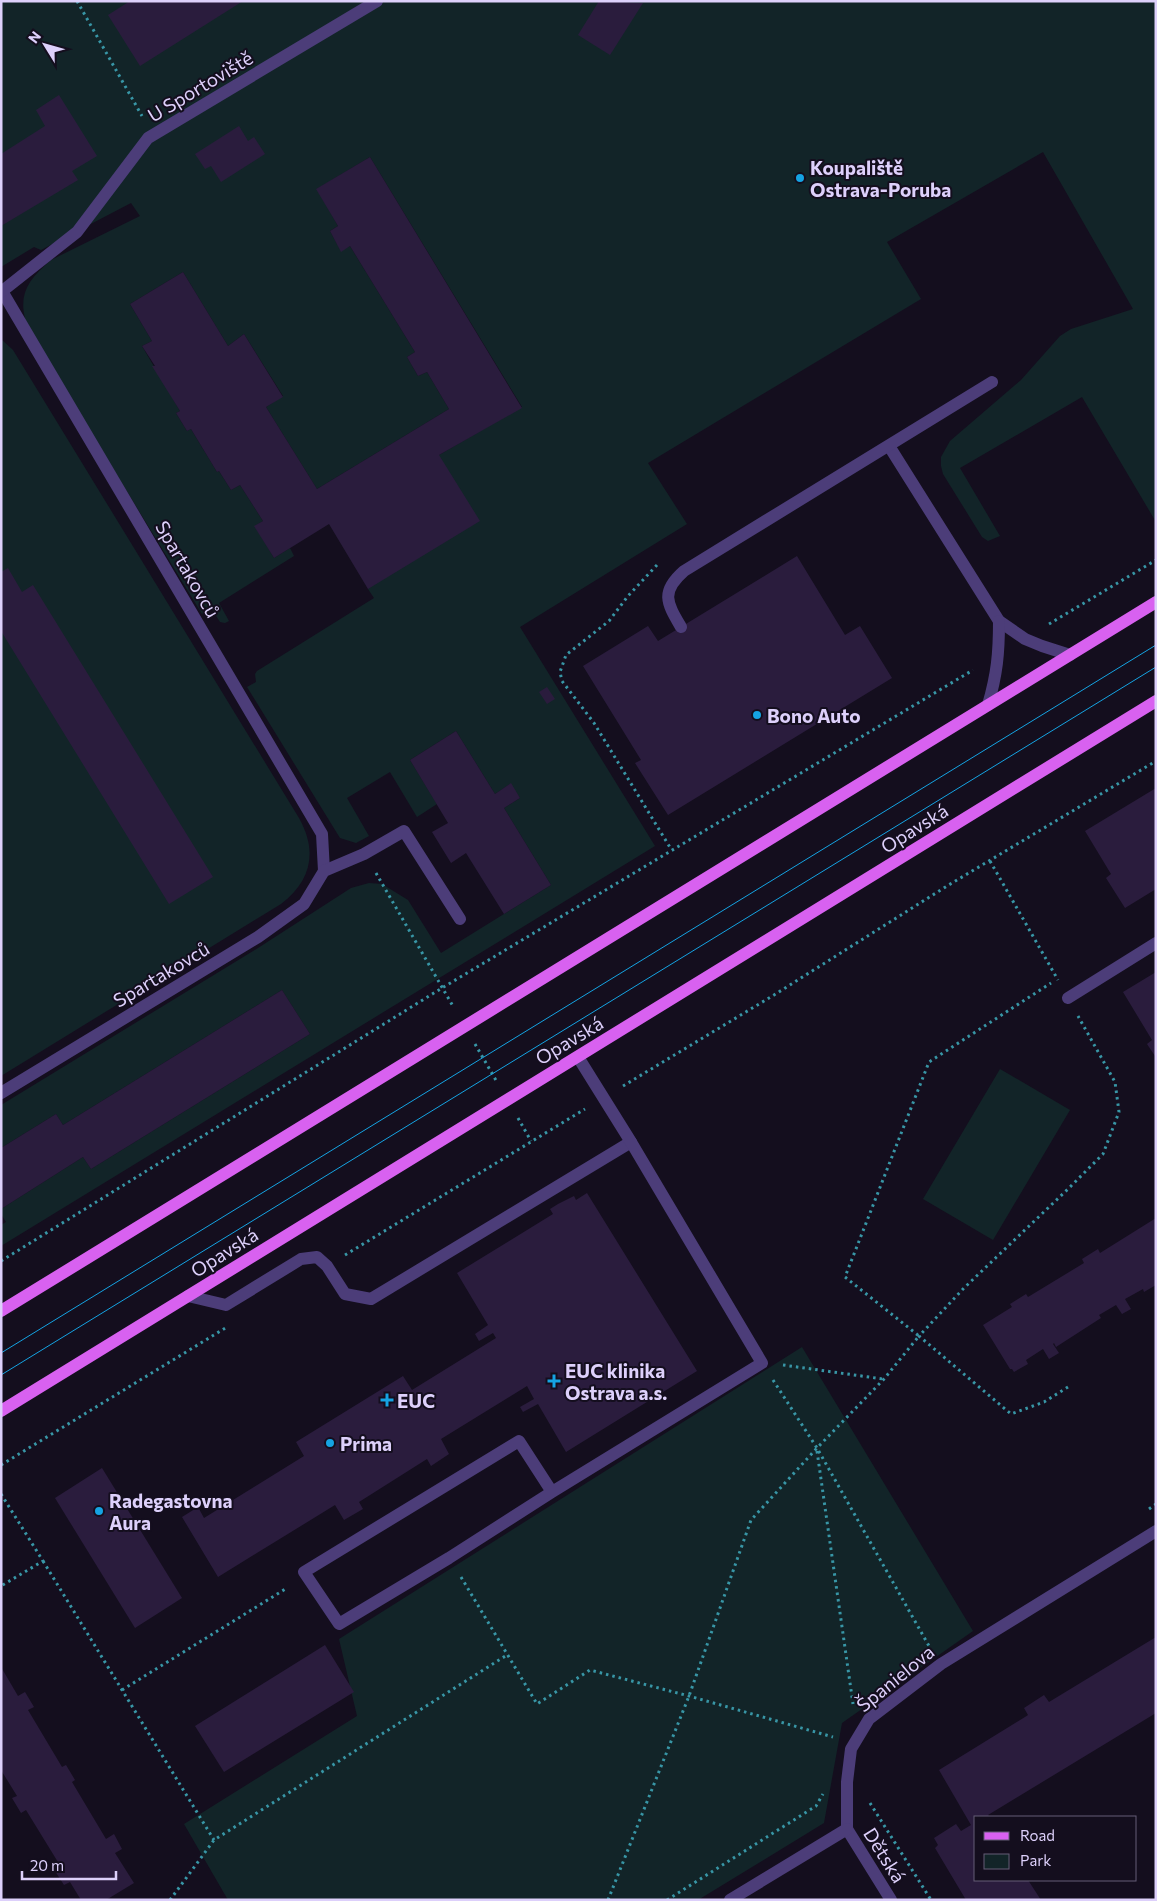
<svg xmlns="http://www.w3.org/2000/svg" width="1157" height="1901" font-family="Commissioner,sans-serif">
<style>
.green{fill:#122428}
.building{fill:#2a1c3d}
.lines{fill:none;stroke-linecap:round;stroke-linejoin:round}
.path{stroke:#3896a6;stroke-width:3;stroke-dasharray:2.5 4;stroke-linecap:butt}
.minor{stroke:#4c3d79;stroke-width:12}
.major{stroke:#d861f0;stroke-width:12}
.tram{stroke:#15a3e2;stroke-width:1}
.poi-dot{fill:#15a3e2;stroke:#140e1e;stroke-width:2}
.labels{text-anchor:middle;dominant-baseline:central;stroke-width:4;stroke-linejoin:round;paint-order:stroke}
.street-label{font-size:19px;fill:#ddd0fb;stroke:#140e1e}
.poi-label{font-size:19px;font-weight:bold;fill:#ddd0fb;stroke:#140e1e;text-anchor:start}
</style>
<rect width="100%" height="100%" fill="#140e1e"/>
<g class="green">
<path d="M1 1H1156V522L1082 397 960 468 1000 536 988 541 982 537 943 474 941 466V457L950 441 1021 380 1060 336 1071 329 1133 309 1043 152 887 242 921 299 648 463 687 524 520 627 655 846 1 1246V1225L6 1222 1 1214V1209L83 1157 91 1169 310 1034 282 990 63 1125 56 1114 1 1148V1105L258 948 351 888 369 883 382 884 408 900 441 953 551 885 504 808 520 798 510 784 495 794 456 731 410 760 437 804 417 817 390 772 347 798 369 836 356 843 340 838 247 687 256 682 255 674 257 671 374 598 368 589 439 455 522 407 370 157 317 189 338 226 330 231 341 251 350 246 415 352 407 357 418 376 427 372 449 409 317 489 266 407 283 396 244 334 228 346 183 272 130 304 152 341 142 346 180 411 176 413 187 431 191 429 217 472 219 471 231 490 240 485 263 521 255 526 274 558 290 548 294 556 219 603 229 621 225 623 220 622 211 608 202 614 30 333C16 299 24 283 51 260L140 216 131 203 41 250 34 247 1 267Z"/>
<path d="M1 339 13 350 299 818C318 852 311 881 281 904L1 1076Z"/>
<polygon points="1000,1069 1070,1110 993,1240 923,1199"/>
<polygon points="802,1347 973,1631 842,1723 824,1823 698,1900 228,1900 184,1824 357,1716 339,1639"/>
</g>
<g class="building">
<polygon points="130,1 243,1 140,66 108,15"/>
<polygon points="599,1 643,3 610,55 578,35"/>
<polygon points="59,95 97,156 72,171 78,180 1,226 1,154 45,126 36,110"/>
<polygon points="239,126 248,141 254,137 265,154 221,182 211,166 205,169 195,154"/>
<polygon points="370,157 522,408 439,455 480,521 368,589 329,524 274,558 254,526 263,521 240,485 231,490 219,471 217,472 191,429 187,431 176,413 180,411 152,366 155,366 142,346 152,341 130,304 183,272 228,346 244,334 283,397 266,407 317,489 449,409 427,372 418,376 407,357 415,352 350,246 341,252 330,231 338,226 316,189"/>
<polygon points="797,556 845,635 860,626 892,678 668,815 635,763 641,760 583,666 648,626 658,641"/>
<polygon points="8,568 22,592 33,585 213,877 169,904 1,631 1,572"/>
<polygon points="547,687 555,699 547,704 539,692"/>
<polygon points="456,731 495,794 511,783 520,798 504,808 551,885 504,914 466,853 451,863 432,832 448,823 410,760"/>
<polygon points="1156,788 1156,889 1125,908 1106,878 1111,874 1085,831"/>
<polygon points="1156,972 1156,1056 1155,1056 1147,1044 1152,1040 1123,992"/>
<polygon points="282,990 310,1034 91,1169 83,1157 1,1209 1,1148 56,1114 63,1125"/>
<polygon points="587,1193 697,1371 566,1452 538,1404 523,1412 520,1407 534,1399 527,1386 441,1439 449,1454 431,1466 427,1459 359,1502 363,1509 344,1520 335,1505 218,1577 182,1517 198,1507 204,1518 304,1456 296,1442 403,1376 412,1390 496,1338 493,1333 479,1341 475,1334 488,1325 457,1273 553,1214 550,1209 558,1204 574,1196 576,1200"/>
<polygon points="1156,1218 1156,1285 1144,1292 1143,1289 1125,1299 1131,1309 1122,1314 1116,1305 1099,1315 1101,1318 1056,1347 1054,1343 1053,1344 1059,1353 1049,1359 1043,1349 1026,1360 1028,1364 1014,1372 1012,1369 1010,1369 983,1325 1012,1307 1010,1304 1026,1294 1028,1297 1084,1263 1082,1259 1098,1249 1100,1253"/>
<polygon points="102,1468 182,1598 135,1628 55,1498"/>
<polygon points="1156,1637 1156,1713 988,1815 990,1817 976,1817 976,1880 1028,1880 1041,1900 966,1900 935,1848 938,1845 934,1838 956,1824 961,1831 971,1825 939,1770 1025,1717 1028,1715 1024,1708 1044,1695 1049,1702"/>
<polygon points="325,1645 354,1692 224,1772 195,1726"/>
<polygon points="1,1667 18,1696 25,1692 34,1707 28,1710 62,1767 66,1765 75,1780 72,1782 106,1839 114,1834 122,1849 115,1853 134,1883 106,1900 81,1900 70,1882 64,1885 55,1871 61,1867 26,1810 21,1813 12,1798 17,1796 1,1770"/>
</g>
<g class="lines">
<g class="path">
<polyline points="77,1 142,116"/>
<polyline points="657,565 628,596 609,621 566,655 560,672 562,681 594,723 671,849"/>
<polyline points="1049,624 1156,560"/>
<polyline points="990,861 1058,980"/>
<polyline points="376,873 454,1008"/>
<polyline points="475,1044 497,1082"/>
<polyline points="623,1086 774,995 947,886 1156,761"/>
<polyline points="518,1118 531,1141"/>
<polyline points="345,1255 585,1109"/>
<polyline points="1,1261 442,988 973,670"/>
<polyline points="783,1365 883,1379"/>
<polyline points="773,1380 817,1448 929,1646"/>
<polyline points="1068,1387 1044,1402 1011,1414 919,1336 964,1288 1069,1188 1103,1154 1119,1112 1115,1082 1078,1016"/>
<polyline points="817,1451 853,1704"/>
<polyline points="1,1465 227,1327"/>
<polyline points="1,1494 43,1561 1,1586"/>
<polyline points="1149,1509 1156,1504"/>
<polyline points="43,1561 214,1840"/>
<polyline points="461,1577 537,1704 590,1670 689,1696 833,1737"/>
<polyline points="122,1690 287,1588"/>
<polyline points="870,1803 931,1900"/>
<polyline points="170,1900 214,1840 507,1655"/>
<polyline points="608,1900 689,1696 751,1520 817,1448 884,1379 919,1336 845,1277 929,1062 1051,983"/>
<polyline points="667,1900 816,1806 823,1794"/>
</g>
<g class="minor">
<polyline points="2,291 322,834 324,871"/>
<polyline points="1,292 77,232 148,138 377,1"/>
<polyline points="889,446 999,621 1025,639 1042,646 1070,655"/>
<path d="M681 627C667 603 660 592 684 571L992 382"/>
<path d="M988 705C997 674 999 654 999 621"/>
<polyline points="1068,998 1156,943"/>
<polyline points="1,1093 258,937 304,904 324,871 364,854 404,831 460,919"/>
<polyline points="188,1296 226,1305 301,1259 317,1257 327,1266 345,1294 371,1299 631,1142"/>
<polyline points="552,1492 519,1441 304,1572 339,1624 449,1558 552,1492 762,1363 631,1142 578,1057"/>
<polyline points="847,1829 847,1782 851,1749 869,1719 941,1664 1156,1531"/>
<polyline points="847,1829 891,1900"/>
<polyline points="730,1900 847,1829"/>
</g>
<g class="major">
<polyline points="1,1311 1156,602"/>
<polyline points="1,1411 1156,701"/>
</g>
<g class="tram">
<polyline points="1,1353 1156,645"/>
<polyline points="1,1375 1156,667"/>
</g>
</g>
<g class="poi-dot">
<circle cx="800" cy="178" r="5"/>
<circle cx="757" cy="715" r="5"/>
<path d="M551.5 1373.5h5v5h5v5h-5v5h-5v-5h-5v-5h5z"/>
<path d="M384.5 1392.5h5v5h5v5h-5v5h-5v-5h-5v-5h5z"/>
<circle cx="330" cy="1443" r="5"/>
<circle cx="99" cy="1511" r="5"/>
</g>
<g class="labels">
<g class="street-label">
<text transform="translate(200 86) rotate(-31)">U Sportoviště</text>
<text transform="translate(188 569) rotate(60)">Spartakovců</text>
<text transform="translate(914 828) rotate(-32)">Opavská</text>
<text transform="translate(161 974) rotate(-31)">Spartakovců</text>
<text transform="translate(569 1040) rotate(-31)">Opavská</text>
<text transform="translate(224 1252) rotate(-32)">Opavská</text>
<text transform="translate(895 1678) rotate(-39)">Španielova</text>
<text transform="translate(885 1855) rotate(58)">Dětská</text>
</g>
<g class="poi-label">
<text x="810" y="167">Koupaliště<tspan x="810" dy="22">Ostrava-Poruba</tspan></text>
<text x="767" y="715">Bono Auto</text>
<text x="565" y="1370">EUC klinika<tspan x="565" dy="22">Ostrava a.s.</tspan></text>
<text x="397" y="1400">EUC</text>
<text x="340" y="1443">Prima</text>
<text x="109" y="1500">Radegastovna<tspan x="109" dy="22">Aura</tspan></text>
</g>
</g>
<rect width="1157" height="1901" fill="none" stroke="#ddd0fb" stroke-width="5"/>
<rect x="974" y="1816" width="162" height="65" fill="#140e1e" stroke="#645c76"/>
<rect x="984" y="1832" width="25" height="8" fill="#d861f0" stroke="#645c76"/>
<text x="1020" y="1841" font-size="15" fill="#ddd0fb">Road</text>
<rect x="984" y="1854" width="25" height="15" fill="#122428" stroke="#645c76"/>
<text x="1020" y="1866" font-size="15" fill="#ddd0fb">Park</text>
<g transform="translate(45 45) rotate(307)" stroke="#140e1e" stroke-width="4" paint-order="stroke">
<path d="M0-4L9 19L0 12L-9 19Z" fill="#ddd0fb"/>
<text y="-8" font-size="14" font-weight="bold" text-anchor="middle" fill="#ddd0fb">N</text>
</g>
<path d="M22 1871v8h94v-8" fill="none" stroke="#ddd0fb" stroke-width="2.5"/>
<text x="30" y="1871" font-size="15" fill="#ddd0fb" stroke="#140e1e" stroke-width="4" paint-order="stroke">20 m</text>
</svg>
